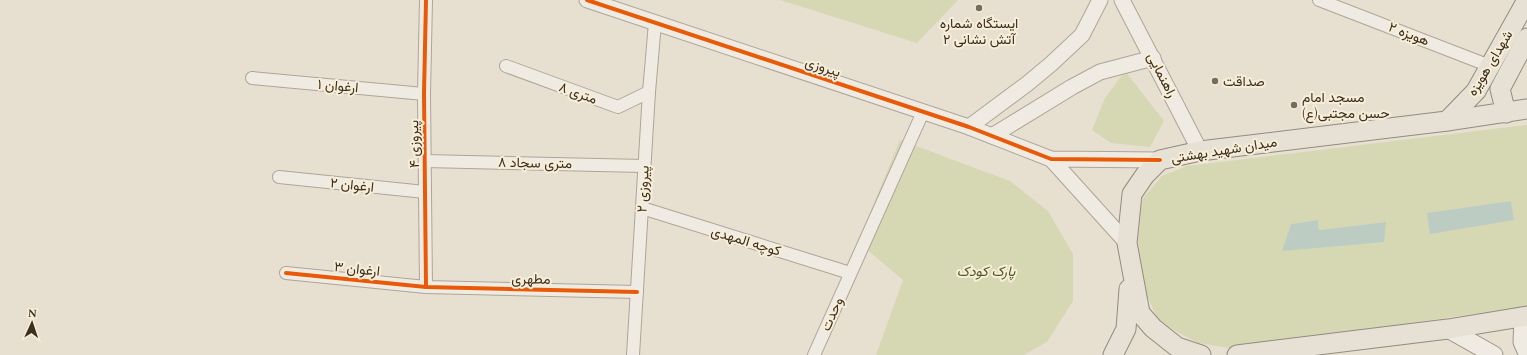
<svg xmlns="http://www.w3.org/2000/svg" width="1527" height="355" font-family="Spectral,Vazirmatn,serif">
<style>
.green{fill:#d6d7b3;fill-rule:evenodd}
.water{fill:#bcccc2}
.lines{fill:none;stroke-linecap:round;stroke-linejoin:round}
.minor-casing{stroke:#ada599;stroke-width:14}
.tertiary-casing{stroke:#ada599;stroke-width:17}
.secondary-casing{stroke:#9c958a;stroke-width:19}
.primary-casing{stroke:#928b80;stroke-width:21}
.minor{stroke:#efebe3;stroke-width:12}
.tertiary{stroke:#efebe3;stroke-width:15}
.secondary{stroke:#efebe3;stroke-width:17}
.primary{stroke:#e6e1d4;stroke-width:19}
.cycleway-casing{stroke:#f7eed8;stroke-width:6}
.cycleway{stroke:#e8590c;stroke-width:4}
.poi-dot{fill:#786c5e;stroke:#f7eed8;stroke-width:1.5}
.labels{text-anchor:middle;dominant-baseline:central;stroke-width:4;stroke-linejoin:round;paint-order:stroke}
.poi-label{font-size:14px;fill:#3d2e20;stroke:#f7eed8;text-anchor:start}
.street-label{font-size:14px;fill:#3d2e20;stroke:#f7eed8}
.park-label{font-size:14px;font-style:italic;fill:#4d5a26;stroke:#f7eed8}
</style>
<rect width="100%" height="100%" fill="#e7e0d1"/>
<g class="green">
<polygon points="780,0 958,0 917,43"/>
<polygon points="1125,71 1164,121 1150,147 1111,143 1092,130 1105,98"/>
<path d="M1527 125V306L1235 349 1198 343 1159 322 1144 289 1136 229 1143 198 1162 176 1187 166ZM1511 201 1514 220 1427 213ZM1318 220 1319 230 1385 222 1283 251 1291 224Z"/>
<polygon points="900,140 1010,181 1048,211 1073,254 1073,301 1047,342 1024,355 876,355 903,280 858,242"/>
</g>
<g class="water">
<polygon points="1511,201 1514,220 1430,234 1427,213"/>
<polygon points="1318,220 1319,230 1386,222 1384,242 1282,251 1291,224"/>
</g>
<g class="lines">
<g class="minor-casing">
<g id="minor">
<polyline points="1319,0 1490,66"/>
<polyline points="506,66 618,107 649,92"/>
<polyline points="252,78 424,94"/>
<polyline points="425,161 644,166"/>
<polyline points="279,177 425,192"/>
<polyline points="642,208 850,273"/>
<polyline points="286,273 426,287 637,292"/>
<polyline points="426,287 424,94 426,0"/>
<polyline points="633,355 649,92 655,23"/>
<polyline points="814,355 923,112"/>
</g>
</g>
<g class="tertiary-casing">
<g id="tertiary">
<polyline points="587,0 969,127 1051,159 1160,160"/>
<polyline points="1122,0 1200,151"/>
<polyline points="969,127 1027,84 1051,64 1082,35 1100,0"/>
<polyline points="992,136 1072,87 1100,72 1153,58"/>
<polyline points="1051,159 1127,243"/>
</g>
</g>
<g class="secondary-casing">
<g id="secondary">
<polyline points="1523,316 1522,342 1527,353"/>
<polyline points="1448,329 1494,355"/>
</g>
</g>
<g class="primary-casing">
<g id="primary">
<polyline points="1506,113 1500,89 1527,38"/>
<polyline points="1447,121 1476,91 1527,0"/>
<polyline points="1113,355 1126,329 1129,289"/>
<polyline points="1201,355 1177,347 1153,328 1140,313 1127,243 1132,194 1145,175 1160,160 1200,151 1447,121 1527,109"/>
<polyline points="1237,355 1448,329 1527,316"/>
</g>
</g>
<use href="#minor" class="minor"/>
<use href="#tertiary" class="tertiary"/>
<use href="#secondary" class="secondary"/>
<use href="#primary" class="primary"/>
<g class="cycleway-casing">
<g id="cycleway">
<polyline points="587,0 969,127 1051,159 1160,160"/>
<polyline points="286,273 426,287 637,292"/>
<polyline points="426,287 424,94 426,0"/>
</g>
</g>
<use href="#cycleway" class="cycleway"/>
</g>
<g class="poi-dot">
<circle cx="979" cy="8" r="4"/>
<circle cx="1215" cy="81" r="4"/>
<circle cx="1294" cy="105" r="4"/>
</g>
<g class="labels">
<g class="poi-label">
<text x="979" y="23" text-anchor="middle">ایستگاه شماره<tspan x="979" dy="16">۲ آتش نشانی</tspan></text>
<text x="1223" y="81">صداقت</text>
<text x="1302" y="97">مسجد امام<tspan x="1302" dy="16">حسن مجتبی(ع)</tspan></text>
</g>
<g class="street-label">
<text transform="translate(1409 34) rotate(21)">هویزه ۲</text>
<text transform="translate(1490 63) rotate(-59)">شهدای هویزه</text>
<text transform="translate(823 67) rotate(18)">پیروزی</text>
<text transform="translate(1162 75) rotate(63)">راهنمایی</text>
<text transform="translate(338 86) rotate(5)">ارغوان ۱</text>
<text transform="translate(578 93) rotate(20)">۸ متری</text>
<text transform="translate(414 144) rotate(-91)">پیروزی ۴</text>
<text transform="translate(1224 150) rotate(-9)">میدان شهید بهشتی</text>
<text transform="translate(535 163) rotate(1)">متری سجاد ۸</text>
<text transform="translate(352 185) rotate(6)">ارغوان ۲</text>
<text transform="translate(643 189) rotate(-87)">پیروزی ۲</text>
<text transform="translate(746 241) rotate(17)">کوچه المهدی</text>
<text transform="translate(357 269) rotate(6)">ارغوان ۳</text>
<text transform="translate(531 279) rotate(1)">مطهری</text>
<text transform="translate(832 314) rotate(-66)">وحدت</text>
</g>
<g class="park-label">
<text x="986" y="271">پارک کودک</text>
</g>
</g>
<g transform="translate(32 323) rotate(3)" stroke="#f7eed8" stroke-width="3" paint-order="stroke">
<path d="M0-3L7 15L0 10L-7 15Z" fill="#3d2e20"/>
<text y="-6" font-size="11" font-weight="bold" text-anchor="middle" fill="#3d2e20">N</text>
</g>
</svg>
